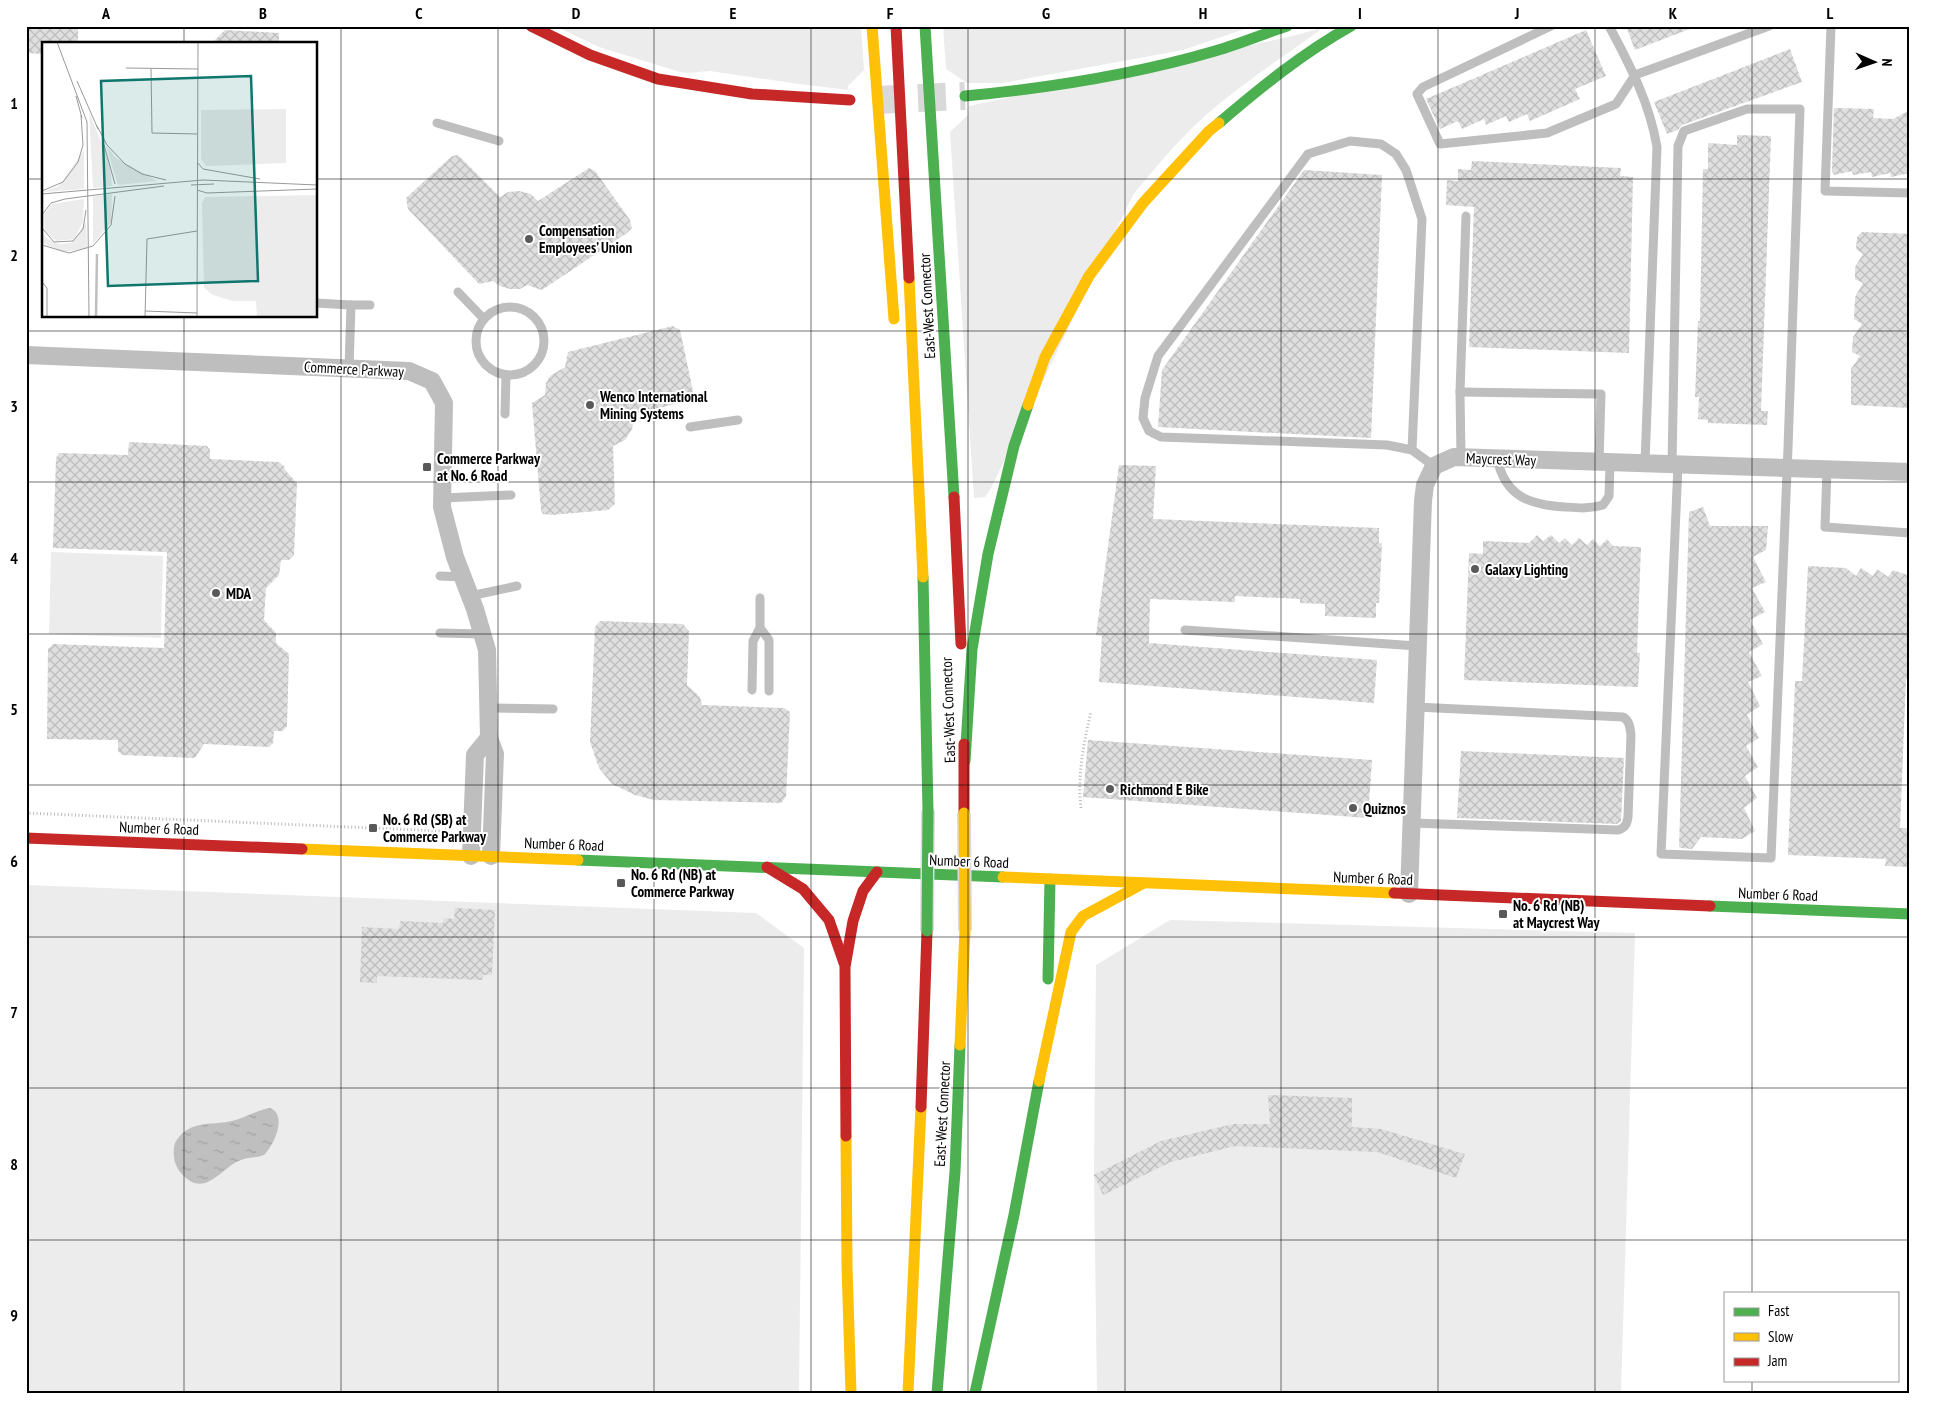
<svg xmlns="http://www.w3.org/2000/svg" width="1936" height="1419" font-family="'PT Sans Narrow',sans-serif">
<style>
.green{fill:#ececec}
.water{fill:url(#water-ripples)}
.building{fill:url(#building-cross-hatch)}
.lines{fill:none;stroke-linecap:round;stroke-linejoin:round}
.highway-tunnel{stroke:#d9d9d9;stroke-width:28;stroke-dasharray:28 14;stroke-linecap:butt}
.path{stroke:#b9b9b9;stroke-width:3;stroke-dasharray:1 2.5;stroke-linecap:butt}
.lane{stroke:#bebebe;stroke-width:9}
.street{stroke:#bebebe;stroke-width:18}
.fast{stroke:#4caf50;stroke-width:11}
.slow{stroke:#ffc107;stroke-width:11}
.jam{stroke:#c62828;stroke-width:11}
.fast-bridge-casing{stroke:#dbdbdb;stroke-width:14;stroke-linecap:butt}
.slow-bridge-casing{stroke:#dbdbdb;stroke-width:14;stroke-linecap:butt}
.fast-bridge{stroke:#4caf50;stroke-width:11}
.slow-bridge{stroke:#ffc107;stroke-width:11}
.grid{fill:none;stroke:#000;stroke-width:1;stroke-opacity:0.55}
.poi-dot{fill:#595959;stroke:#fff;stroke-width:2}
.labels{text-anchor:middle;dominant-baseline:central;stroke-width:4;stroke-linejoin:round;paint-order:stroke}
.poi-label{font-size:15px;font-weight:bold;fill:#000;stroke:#fff;text-anchor:start}
.street-label{font-size:15px;fill:#000;stroke:#fff}
.inset-river{fill:none;stroke:#bfbfbf;stroke-width:2.5}
.inset-road{fill:none;stroke:#999;stroke-width:1}
.view{fill:#0f766e;fill-opacity:0.15;stroke:#0f766e;stroke-width:2.5}
.inset-edge{fill:none;stroke:#000;stroke-width:2.5}
.neatline{fill:none;stroke:#000;stroke-width:2}
.grid-label{font-size:16px;text-anchor:middle;font-weight:bold;fill:#000}
</style>
<defs>
<pattern id="water-ripples" width="26" height="14" patternUnits="userSpaceOnUse" patternTransform="scale(1.25)"><rect width="26" height="14" fill="#bfbfbf"/><path d="M2 4q2-2 4 0t4 0M15 11q2-2 4 0t4 0" fill="none" stroke="#a2a2a2"/></pattern>
<pattern id="building-cross-hatch" width="8" height="8" patternUnits="userSpaceOnUse" patternTransform="scale(1.25)"><rect width="8" height="8" fill="#dfdfdf"/><path d="M0 0l8 8M0 8l8-8" fill="none" stroke="#bebebe"/></pattern>
</defs>
<rect width="100%" height="100%" fill="#fff"/>
<g class="green">
<polygon points="555,26 861,26 864,70 848,86 848,90 799,84 710,71 688,73 680,72 599,47"/>
<polygon points="943,26 1254,26 1183,50 1003,83 967,83 946,69"/>
<path d="M1319 29 1320 30C1282 58 1241 84 1206 115 1179 139 1156 167 1133 195L991 488 985 497 974 498 950 132 968 115 969 106 1288 37Z"/>
<polygon points="51,552 163,556 161,638 49,634"/>
<polygon points="26,885 756,913 804,948 799,1393 26,1393"/>
<polygon points="1170,920 1635,933 1621,1393 1097,1393 1094,1175 1096,965"/>
</g>
<path class="water" d="M270 1108C288 1115 274 1145 264 1155 257 1158 249 1157 241 1160 222 1166 205 1201 181 1173 174 1165 172 1153 175 1143 189 1119 210 1126 232 1121 245 1118 257 1110 270 1108Z"/>
<g class="building">
<polygon points="26,26 78,26 78,44 44,44 44,54 26,53"/>
<polygon points="1626,26 1695,26 1695,27 1635,50"/>
<polygon points="225,30 279,33 279,44 211,44"/>
<polygon points="1586,30 1606,76 1575,89 1580,99 1530,121 1527,114 1509,122 1506,116 1486,125 1484,119 1462,129 1458,121 1440,129 1426,99"/>
<polygon points="1790,49 1802,82 1682,125 1678,130 1667,134 1654,102"/>
<polygon points="1834,108 1874,109 1873,118 1893,119 1910,110 1910,173 1891,177 1890,173 1872,177 1871,172 1853,175 1852,171 1834,175 1832,171"/>
<polygon points="1737,135 1771,136 1761,411 1768,411 1767,425 1708,423 1708,420 1698,419 1699,397 1695,397 1698,321 1700,321 1703,169 1708,169 1708,143 1737,145"/>
<polygon points="458,155 500,197 508,192 519,191 531,194 538,201 589,168 595,171 630,220 632,228 627,233 542,290 527,285 520,289 510,289 500,286 493,281 479,284 408,209 406,198 452,156"/>
<polygon points="1472,161 1621,168 1620,176 1633,177 1629,353 1469,347 1474,207 1446,205 1447,180 1458,181 1458,169 1471,170"/>
<polygon points="1304,170 1382,175 1371,438 1158,427 1162,370"/>
<polygon points="1862,232 1910,234 1910,408 1851,405 1851,369 1860,356 1852,352 1853,337 1862,324 1854,319 1855,297 1863,283 1855,279 1855,267 1863,254 1856,249 1857,237"/>
<polygon points="673,326 680,330 693,391 691,400 635,414 632,429 625,440 613,446 615,504 608,510 551,515 543,514 541,510 532,403 545,395 546,383 550,376 565,367 568,352"/>
<polygon points="129,442 207,446 210,450 210,459 279,462 284,466 285,470 297,483 294,555 289,560 281,560 279,575 266,588 264,620 276,633 276,643 289,654 287,726 283,731 274,731 273,743 269,747 204,744 195,758 122,755 118,751 118,740 47,739 48,649 53,644 164,648 167,552 53,548 56,458 59,453 128,455"/>
<polygon points="1119,465 1156,466 1153,519 1379,528 1379,543 1382,543 1379,603 1376,603 1376,618 1325,616 1325,604 1300,603 1300,599 1235,596 1235,602 1150,599 1149,643 1377,660 1374,703 1099,682 1102,636 1096,635"/>
<polygon points="1703,507 1710,526 1768,526 1766,550 1753,557 1766,582 1752,588 1765,612 1750,620 1763,644 1749,652 1762,676 1748,682 1760,706 1747,715 1759,738 1746,746 1758,767 1745,776 1757,798 1744,808 1755,831 1742,839 1701,837 1692,849 1681,848 1679,847 1689,512"/>
<polygon points="1537,535 1543,541 1551,535 1559,543 1565,538 1572,545 1579,538 1587,545 1593,539 1600,546 1607,539 1613,546 1641,547 1637,653 1640,653 1638,687 1464,680 1469,553 1483,554 1483,541 1529,543"/>
<polygon points="1808,566 1846,568 1856,576 1861,568 1873,576 1877,569 1888,577 1893,570 1910,576 1910,679 1906,679 1900,828 1910,828 1910,867 1885,866 1886,859 1788,855 1795,681 1802,681"/>
<polygon points="600,621 683,624 689,631 687,685 700,697 702,705 784,708 790,712 786,797 781,803 654,800 635,795 612,784 599,768 590,742 595,627"/>
<polygon points="1088,740 1372,760 1368,818 1083,797"/>
<polygon points="1461,751 1624,758 1621,821 1617,824 1457,818"/>
<polygon points="455,908 495,910 492,975 483,975 482,980 377,976 377,983 360,982 362,927 399,929 400,921 443,923 444,918 454,919"/>
<polygon points="1268,1095 1352,1098 1352,1127 1381,1129 1465,1154 1456,1178 1377,1152 1235,1146 1171,1162 1103,1195 1094,1175 1161,1141 1233,1124 1270,1124"/>
</g>
<g class="lines">
<polyline class="highway-tunnel" points="876,100 965,96"/>
<g class="path">
<path d="M1081 808C1077 776 1084 742 1091 711"/>
<polyline points="26,813 442,831 455,826"/>
</g>
<g class="lane">
<polyline points="1551,26 1423,87 1417,94 1440,144 1547,133 1616,104 1635,75 1769,26"/>
<path d="M1609 26C1630 65 1650 104 1657 147L1645 463"/>
<polyline points="1831,26 1825,191 1910,193"/>
<polyline points="437,123 499,141"/>
<polyline points="458,292 483,318"/>
<polyline points="316,303 351,305 349,369"/>
<polyline points="351,305 370,305"/>
<circle cx="510" cy="341" r="34"/>
<polyline points="1460,392 1601,394 1599,462"/>
<polyline points="505,414 506,375"/>
<polyline points="690,427 738,420"/>
<polyline points="1412,450 1422,219 1406,170 1396,154 1381,144 1350,141 1308,154 1158,356 1145,398 1143,418 1149,431 1161,437 1387,445 1412,450 1434,466"/>
<polyline points="1461,457 1460,392 1466,216"/>
<path d="M1497 458C1505 497 1530 505 1565 507 1579 508 1590 509 1603 505L1609 496 1610 462"/>
<polyline points="1672,464 1678,146 1684,131 1747,109 1800,109 1788,448 1771,858 1661,854 1678,465"/>
<polyline points="1827,470 1825,527 1910,533"/>
<polyline points="442,498 511,495"/>
<polyline points="440,576 463,577"/>
<polyline points="470,596 517,586"/>
<polyline points="760,598 760,628 769,640 769,691"/>
<polyline points="1185,630 1417,646"/>
<polyline points="440,633 482,634"/>
<polyline points="752,690 753,641 760,628"/>
<polyline points="488,708 553,709"/>
<path d="M1412 823 1618 830C1625 828 1627 824 1628 817L1631 735C1630 728 1630 721 1623 717L1416 707"/>
</g>
<g class="street">
<polyline points="26,355 409,371 432,381 444,403 442,507 455,557 475,609 487,650 489,738 495,754 491,856"/>
<polyline points="471,856 475,755 489,738"/>
<polyline points="1409,894 1423,501 1425,485 1434,466 1454,457 1910,472"/>
</g>
<g class="fast">
<polyline points="925,26 954,497"/>
<path d="M965 96C1050 88 1133 75 1215 51 1240 44 1263 34 1287 26"/>
<path d="M1219 123C1261 87 1303 53 1351 26"/>
<polyline points="923,577 928,811"/>
<polyline points="965,761 972,649 988,554 1014,446 1028,405"/>
<polyline points="578,860 1003,877"/>
<polyline points="1710,906 1910,914"/>
<polyline points="1048,979 1050,879"/>
<polyline points="937,1393 955,1172 960,1045"/>
<polyline points="975,1393 1014,1215 1039,1081"/>
</g>
<g class="slow">
<polyline points="872,26 894,319"/>
<polyline points="909,278 923,577"/>
<polyline points="1028,405 1045,357 1089,276 1143,203 1209,131 1219,123"/>
<polyline points="302,849 578,860"/>
<polyline points="1003,877 1394,893"/>
<polyline points="960,1045 965,930"/>
<polyline points="1039,1081 1071,932 1083,916 1144,883"/>
<polyline points="846,1136 847,1266 851,1393"/>
<polyline points="908,1393 921,1107"/>
</g>
<g class="jam">
<polyline points="531,26 590,55 658,79 752,94 850,100"/>
<polyline points="896,26 909,278"/>
<polyline points="954,497 961,644"/>
<polyline points="964,744 964,813"/>
<polyline points="26,838 302,849"/>
<polyline points="767,867 803,889 829,920 844,963"/>
<polyline points="1394,893 1710,906"/>
<polyline points="921,1107 927,931"/>
<polyline points="846,1136 845,967 853,921 863,891 877,872"/>
</g>
<g class="fast-bridge-casing">
<polyline id="fast-bridge" points="927,931 928,811"/>
</g>
<g class="slow-bridge-casing">
<polyline id="slow-bridge" points="964,813 965,930"/>
</g>
<use href="#fast-bridge" class="fast-bridge"/>
<use href="#slow-bridge" class="slow-bridge"/>
</g>
<path class="grid" d="M184 26V44M341 26V1393M498 26V1393M654 26V1393M811 26V1393M968 26V1393M1125 26V1393M1281 26V1393M1438 26V1393M1595 26V1393M1752 26V1293M26 179H44M316 179H1910M184 316V1393M26 331H1910M26 482H1910M26 634H1910M26 785H1910M26 937H1910M26 1088H1910M26 1240H1910M1752 1380V1393"/>
<g class="poi-dot">
<circle cx="529" cy="239" r="5"/>
<circle cx="590" cy="405" r="5"/>
<rect x="422" y="462" width="10" height="10" rx="2.5"/>
<circle cx="1475" cy="569" r="5"/>
<circle cx="216" cy="593" r="5"/>
<circle cx="1110" cy="789" r="5"/>
<circle cx="1353" cy="808" r="5"/>
<rect x="368" y="823" width="10" height="10" rx="2.5"/>
<rect x="616" y="878" width="10" height="10" rx="2.5"/>
<rect x="1498" y="909" width="10" height="10" rx="2.5"/>
</g>
<g class="labels">
<g class="poi-label">
<text x="539" y="230">Compensation<tspan x="539" dy="17">Employees’ Union</tspan></text>
<text x="600" y="396">Wenco International<tspan x="600" dy="17">Mining Systems</tspan></text>
<text x="437" y="458">Commerce Parkway<tspan x="437" dy="17">at No. 6 Road</tspan></text>
<text x="1485" y="569">Galaxy Lighting</text>
<text x="226" y="593">MDA</text>
<text x="1120" y="789">Richmond E Bike</text>
<text x="1363" y="808">Quiznos</text>
<text x="383" y="819">No. 6 Rd (SB) at<tspan x="383" dy="17">Commerce Parkway</tspan></text>
<text x="631" y="874">No. 6 Rd (NB) at<tspan x="631" dy="17">Commerce Parkway</tspan></text>
<text x="1513" y="905">No. 6 Rd (NB)<tspan x="1513" dy="17">at Maycrest Way</tspan></text>
</g>
<g class="street-label">
<text transform="translate(927 306) rotate(-93)">East-West Connector</text>
<text transform="translate(354 369) rotate(3)">Commerce Parkway</text>
<text transform="translate(1501 459) rotate(2)">Maycrest Way</text>
<text transform="translate(948 710) rotate(-92)">East-West Connector</text>
<text transform="translate(159 828) rotate(2)">Number 6 Road</text>
<text transform="translate(564 844) rotate(2)">Number 6 Road</text>
<text transform="translate(969 861) rotate(2)">Number 6 Road</text>
<text transform="translate(1373 878) rotate(2)">Number 6 Road</text>
<text transform="translate(1778 894) rotate(2)">Number 6 Road</text>
<text transform="translate(942 1114) rotate(-87)">East-West Connector</text>
</g>
</g>
<g transform="translate(42 42)">
<rect width="275" height="275" fill="#fff"/>
<path d="M244 67V121L164 124 159 117V68ZM47 70 67 119 70 144 51 146ZM64 104 74 116 115 139 76 143ZM42 108V147L1 150 17 144ZM70 152 69 180 51 202V154ZM275 153V275H215L214 259H191L171 253 162 246 160 161 163 155ZM42 157 41 180 32 197 14 199 3 189 2 173 10 162ZM44 180 45 206 22 210 0 201V190L4 196 17 202 29 201Z" fill="#ececec"/>
<path class="inset-river" d="M54 275 55 212"/>
<path class="inset-road" d="M15 0 45 80 47 275M84 26 156 27M109 27 110 91 155 92M35 39 56 87M34 54 40 76M55 84 65 103 83 122 100 132 124 138M62 103 73 142M155 120 161 127 218 137M149 143 172 142M155 148 165 151 275 147M0 149 21 140 36 120 41 103 39 73M0 152 161 138 275 143M0 173 9 161 23 157 122 144M0 186 12 200 31 199 41 187 44 168M0 203 27 211 51 204 69 183 73 154M0 240 5 246V275M103 269 155 271M103 275 105 197 155 189M155 275 156 0"/>
<path class="view" d="M209 34 216 239 66 244 59 39Z"/>
<rect width="275" height="275" class="inset-edge"/>
</g>
<rect width="1936" height="1419" fill="none" stroke="#ffffff" stroke-width="55"/>
<rect x="1724" y="1292" width="175" height="90" fill="#ffffff" stroke="#999999"/>
<rect x="1734" y="1308" width="25" height="8" fill="#4caf50" stroke="#999999"/>
<text x="1768" y="1316" font-size="15" fill="#000000">Fast</text>
<rect x="1734" y="1333" width="25" height="8" fill="#ffc107" stroke="#999999"/>
<text x="1768" y="1342" font-size="15" fill="#000000">Slow</text>
<rect x="1734" y="1358" width="25" height="8" fill="#c62828" stroke="#999999"/>
<text x="1768" y="1366" font-size="15" fill="#000000">Jam</text>
<g transform="translate(1874 62) rotate(92)" stroke="#ffffff" stroke-width="4" paint-order="stroke">
<path d="M0-4L9 19L0 12L-9 19Z" fill="#000000"/>
<text y="-8" font-size="14" font-weight="bold" text-anchor="middle" fill="#000000">N</text>
</g>
<rect x="28" y="28" width="1880" height="1364" class="neatline"/>
<g class="grid-label">
<text x="106" y="19">A</text>
<text x="263" y="19">B</text>
<text x="419" y="19">C</text>
<text x="576" y="19">D</text>
<text x="733" y="19">E</text>
<text x="890" y="19">F</text>
<text x="1046" y="19">G</text>
<text x="1203" y="19">H</text>
<text x="1360" y="19">I</text>
<text x="1517" y="19">J</text>
<text x="1673" y="19">K</text>
<text x="1830" y="19">L</text>
<text x="14" y="109">1</text>
<text x="14" y="261">2</text>
<text x="14" y="412">3</text>
<text x="14" y="564">4</text>
<text x="14" y="715">5</text>
<text x="14" y="867">6</text>
<text x="14" y="1018">7</text>
<text x="14" y="1170">8</text>
<text x="14" y="1321">9</text>
</g>
</svg>
